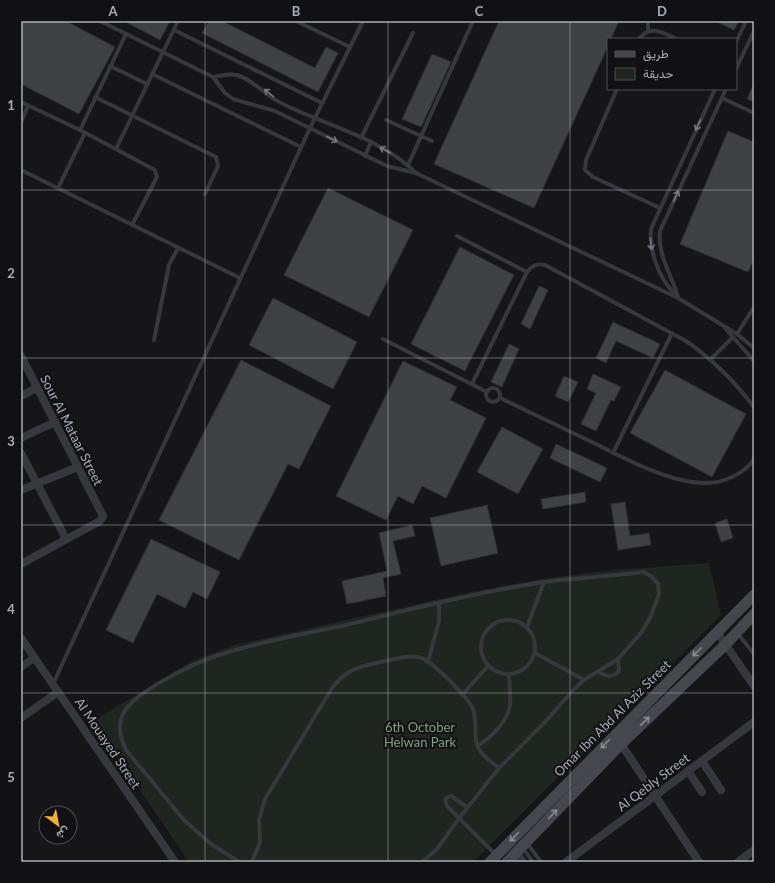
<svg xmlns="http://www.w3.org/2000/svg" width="775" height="883" font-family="Lato,Vazirmatn,sans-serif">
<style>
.green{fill:#1e261f}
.building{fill:#404145;stroke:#303034}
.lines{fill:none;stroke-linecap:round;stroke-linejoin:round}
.lane{stroke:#37383d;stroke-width:4}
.street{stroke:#37383d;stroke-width:8}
.secondary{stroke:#45474d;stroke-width:11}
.oneway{stroke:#757881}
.oneway2{stroke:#858993}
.grid{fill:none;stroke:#a8adb8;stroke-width:1;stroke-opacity:0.55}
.labels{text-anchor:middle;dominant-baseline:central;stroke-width:4;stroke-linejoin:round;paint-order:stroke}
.street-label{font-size:13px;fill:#a8adb8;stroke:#111113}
.park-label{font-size:13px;fill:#7fa381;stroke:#111113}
.neatline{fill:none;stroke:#a8adb8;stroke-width:1.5}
.grid-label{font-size:13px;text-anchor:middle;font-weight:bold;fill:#a8adb8}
</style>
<rect width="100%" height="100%" fill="#161618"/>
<polygon class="green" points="709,563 721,615 473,862 189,862 93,721 194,660 235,645 471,592 542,579 604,571"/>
<g class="building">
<polygon points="21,21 66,21 115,47 79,114 21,84"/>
<polygon points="124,21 170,21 160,40"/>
<polygon points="209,21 222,21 315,68 326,47 338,53 318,92 202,33"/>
<polygon points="499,21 619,21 611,39 608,39 608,46 534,208 434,164"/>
<polygon points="715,21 739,21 734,30"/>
<polygon points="432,54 451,62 421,127 402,119"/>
<polygon points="754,83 754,102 747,99"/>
<polygon points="728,131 754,142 754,259 748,272 680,244"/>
<polygon points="328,188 413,230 369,317 284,275"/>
<polygon points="460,247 514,275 465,371 411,344"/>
<polygon points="539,286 548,290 530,329 521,324"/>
<polygon points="273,298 357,342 333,389 249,345"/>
<polygon points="613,322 660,344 653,358 616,341 606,363 596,358"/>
<polygon points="509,344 519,349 502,387 491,382"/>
<polygon points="241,360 331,406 299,469 288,464 239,560 159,520"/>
<polygon points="403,361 457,387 450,400 486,418 446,498 422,486 413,504 398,496 386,520 336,496"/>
<polygon points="665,370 746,414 712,477 630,433"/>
<polygon points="593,374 621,387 614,401 611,400 596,431 581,424 596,393 587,389"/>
<polygon points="564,376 578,382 568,402 555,396"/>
<polygon points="502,427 543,449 518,494 477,472"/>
<polygon points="556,444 607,468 600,482 550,458"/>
<polygon points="585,492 586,502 543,509 541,499"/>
<polygon points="625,502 630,536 649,533 651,545 618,550 611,504"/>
<polygon points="487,505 498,553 441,566 430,518"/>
<polygon points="727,519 733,538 721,542 715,523"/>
<polygon points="412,525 415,536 393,541 401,574 383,578 386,596 347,604 342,581 387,571 379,533"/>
<polygon points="151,539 220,572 207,599 193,592 185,608 157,594 133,643 106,630"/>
</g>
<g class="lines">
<g class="lane">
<polyline points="100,21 213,77 225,93 233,99 275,111 387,166 416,173 678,298 737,334 754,348"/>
<polyline points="296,21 350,47"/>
<polyline points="174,30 322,103"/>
<polyline points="648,31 648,21"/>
<path d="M639 39C650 24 663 33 677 39"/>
<polyline points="736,42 746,21"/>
<polyline points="110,66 147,84"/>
<polyline points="736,69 754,31"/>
<polyline points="152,74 301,147"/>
<path d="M213 77C221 76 230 73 237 75 255 81 265 95 281 103 326 126 380 137 416 173"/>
<polyline points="617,89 586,160 585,170 593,177 660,208"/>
<polyline points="95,97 216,157 218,166 205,194"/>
<polyline points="722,98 754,113"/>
<polyline points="21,102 80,130 155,170 157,177 132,225"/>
<polyline points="386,120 432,141"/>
<polyline points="21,122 28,106"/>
<polyline points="80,130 126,34"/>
<polyline points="361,138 413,33"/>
<polyline points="116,149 178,21"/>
<polyline points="365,156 371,142"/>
<polyline points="408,165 473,21"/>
<polyline points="21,170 240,278"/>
<polyline points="58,188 85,133"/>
<polyline points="457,236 527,272"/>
<path d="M675 294C659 279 649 251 651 229L715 89"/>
<path d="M678 297C672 275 657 255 660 231L726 89"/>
<polyline points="725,328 754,361"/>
<polyline points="737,334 754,307"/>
<polyline points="383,339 487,392"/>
<polyline points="154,340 169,265 178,248"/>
<polyline points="710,360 732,338"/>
<path d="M472 384 527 272C532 265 537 263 545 265L686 341C712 359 735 382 754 407"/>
<circle cx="493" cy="395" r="7"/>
<path d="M500 398C532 413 564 429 596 444 625 459 671 483 704 483 721 484 745 474 754 459"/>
<polyline points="613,453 672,333"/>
<circle cx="508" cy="647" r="27"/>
<polyline points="527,627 544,582"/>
<polyline points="738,634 754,654"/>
<polyline points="535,653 584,680"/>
<polyline points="428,662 439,621 439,603"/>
<path d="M599 672C607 676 612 679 619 671L618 659"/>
<polyline points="53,684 310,128 363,21"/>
<polyline points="462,695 488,666"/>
<path d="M477 746C491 738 509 720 510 704 511 694 509 684 509 675"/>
<polyline points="467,807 451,796 445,799 447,806 496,855"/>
<polyline points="527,843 541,862"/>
<polyline points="522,847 533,862"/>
<path d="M239 862 211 844 184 820 126 750C120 737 117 725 124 712 135 692 194 663 216 656 258 642 303 634 346 625 411 609 478 592 544 582 577 578 611 576 644 572L652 577 658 584 659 594 650 618 641 633 618 659 584 680 576 687 545 722 499 768 460 817 437 849 422 862"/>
<path d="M252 862 260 842 259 820 265 799 332 688C347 668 362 666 385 661 396 659 410 654 421 658 433 662 468 697 473 709 478 722 472 740 480 751 485 758 493 763 499 768"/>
</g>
<g class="street">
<polyline points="21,356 103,516 100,521 21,564"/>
<polyline points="21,396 37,388"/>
<polyline points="21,438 55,422"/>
<polyline points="21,453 66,539"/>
<polyline points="21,490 78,467"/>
<polyline points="717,632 754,686"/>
<polyline points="21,638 175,862"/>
<polyline points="21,667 34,658"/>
<polyline points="21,718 58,692"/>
<polyline points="621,744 699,862"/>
<polyline points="702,761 721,790"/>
<polyline points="688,771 702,792"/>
<polyline points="516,852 523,862"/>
<polyline points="566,862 754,722"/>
<polyline points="738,862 754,850"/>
</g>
<g class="secondary">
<polyline points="490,862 754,595"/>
<polyline points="507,862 621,744 726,644 754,614"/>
</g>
</g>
<defs><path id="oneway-shaft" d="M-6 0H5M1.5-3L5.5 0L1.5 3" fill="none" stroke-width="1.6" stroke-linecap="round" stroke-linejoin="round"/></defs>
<g class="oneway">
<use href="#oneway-shaft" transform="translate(269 93) rotate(-141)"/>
<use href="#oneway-shaft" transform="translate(698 125) rotate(114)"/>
<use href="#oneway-shaft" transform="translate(332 139) rotate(26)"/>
<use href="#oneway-shaft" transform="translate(385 150) rotate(-152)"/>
<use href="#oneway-shaft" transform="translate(676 196) rotate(-65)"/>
<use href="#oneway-shaft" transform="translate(651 244) rotate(83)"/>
</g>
<g class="oneway2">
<use href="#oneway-shaft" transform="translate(697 652) rotate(135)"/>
<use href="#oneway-shaft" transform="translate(645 721) rotate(-44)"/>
<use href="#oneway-shaft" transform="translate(605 744) rotate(134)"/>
<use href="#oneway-shaft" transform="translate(553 814) rotate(-46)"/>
<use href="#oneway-shaft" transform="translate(514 837) rotate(134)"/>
</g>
<path class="grid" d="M205 21V862M388 21V862M570 21V862M21 190H754M21 358H754M21 525H754M21 693H754"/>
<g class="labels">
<g class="street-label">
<text transform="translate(72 430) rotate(63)">Sour Al Mataar Street</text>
<text transform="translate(612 718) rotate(-45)">Omar Ibn Abd Al Aziz Street</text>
<text transform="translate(108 743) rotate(56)">Al Mouayed Street</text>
<text transform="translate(653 782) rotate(-37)">Al Qebly Street</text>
</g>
<g class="park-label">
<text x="420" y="727">6th October<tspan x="420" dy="15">Helwan Park</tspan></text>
</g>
</g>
<rect width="775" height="883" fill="none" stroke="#111113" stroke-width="44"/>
<rect x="607" y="38" width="130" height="52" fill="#111113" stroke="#4d4f55"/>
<rect x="615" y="51" width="20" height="6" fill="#45474d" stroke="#4d4f55"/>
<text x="643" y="58" font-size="12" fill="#a8adb8">طريق</text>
<rect x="615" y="68" width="20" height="12" fill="#1e261f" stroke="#4d4f55"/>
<text x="643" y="78" font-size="12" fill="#a8adb8">حديقة</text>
<g transform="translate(58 825) rotate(148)"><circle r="19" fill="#111113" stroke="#4d4f55"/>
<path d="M0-3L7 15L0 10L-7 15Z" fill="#f2b134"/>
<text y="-6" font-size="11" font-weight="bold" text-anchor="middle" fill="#a8adb8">ش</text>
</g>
<rect x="22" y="22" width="731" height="839" class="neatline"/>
<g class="grid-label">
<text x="113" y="16">A</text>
<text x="296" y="16">B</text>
<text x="479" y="16">C</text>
<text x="662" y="16">D</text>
<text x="11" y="110">1</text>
<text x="11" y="278">2</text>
<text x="11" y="446">3</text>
<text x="11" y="614">4</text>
<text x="11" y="782">5</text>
</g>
</svg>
